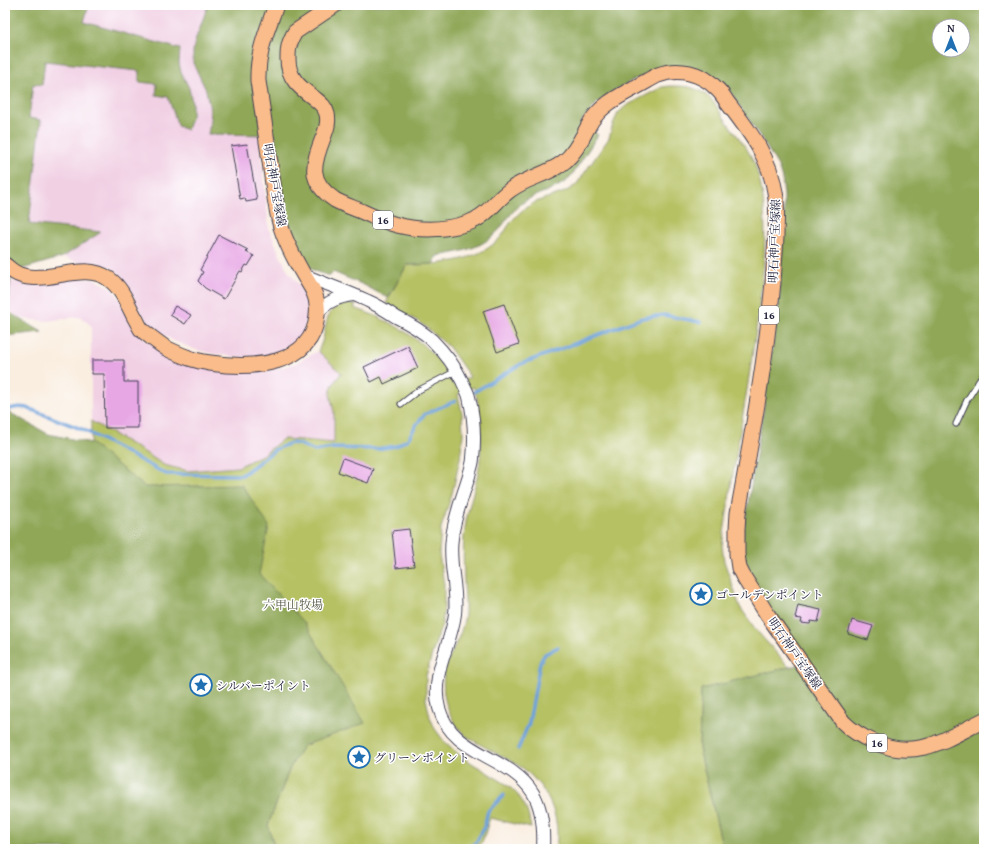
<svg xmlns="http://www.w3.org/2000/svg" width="989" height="854" font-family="'Gentium Book Plus','Noto Serif JP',serif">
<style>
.built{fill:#f1d0e4}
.green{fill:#b6c163;stroke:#6c724f}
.forest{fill:#90a759;stroke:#59644a;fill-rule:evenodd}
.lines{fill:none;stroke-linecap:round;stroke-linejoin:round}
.stream{stroke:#6ea2da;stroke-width:3.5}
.building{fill:#e7a7e5}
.service-casing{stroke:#424154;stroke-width:7}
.tertiary-casing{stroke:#424154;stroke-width:14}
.primary-casing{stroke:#424154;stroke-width:17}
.service{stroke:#fff;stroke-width:5}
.tertiary{stroke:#fff;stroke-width:12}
.primary{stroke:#f9bc8a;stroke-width:15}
.labels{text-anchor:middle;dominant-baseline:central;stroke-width:3;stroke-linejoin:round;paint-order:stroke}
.shield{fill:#fff;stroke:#646476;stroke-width:1}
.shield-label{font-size:11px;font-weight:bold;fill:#22223b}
.street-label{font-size:12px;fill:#22223b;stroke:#fff}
.poi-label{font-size:12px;fill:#22223b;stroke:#fff;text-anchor:start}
.park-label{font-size:12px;fill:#565a49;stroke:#fff}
</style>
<rect width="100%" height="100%" fill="#fff"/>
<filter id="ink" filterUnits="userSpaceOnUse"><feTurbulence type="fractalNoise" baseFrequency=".025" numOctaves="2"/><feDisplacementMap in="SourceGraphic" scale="8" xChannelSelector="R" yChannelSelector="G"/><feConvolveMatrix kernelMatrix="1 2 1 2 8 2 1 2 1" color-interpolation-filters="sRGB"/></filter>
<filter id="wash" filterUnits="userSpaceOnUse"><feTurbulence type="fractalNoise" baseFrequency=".012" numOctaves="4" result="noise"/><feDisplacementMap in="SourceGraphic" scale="16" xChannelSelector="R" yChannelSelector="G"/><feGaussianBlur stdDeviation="0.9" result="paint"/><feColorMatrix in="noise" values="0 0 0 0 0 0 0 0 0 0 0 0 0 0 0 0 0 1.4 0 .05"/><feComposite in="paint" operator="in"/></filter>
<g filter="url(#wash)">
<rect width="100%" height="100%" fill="#faeee0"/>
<g class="built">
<polygon points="89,5 208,5 193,63 206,90 209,104 211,119 208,133 259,135 269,229 280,255 288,271 299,285 305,297 307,306 307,317 304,330 302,335 296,343 286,351 257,358 238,357 214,354 194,349 174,341 161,333 150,324 141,312 126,282 120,274 113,269 98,263 88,262 80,263 63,257 100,232 29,224 41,120 29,118 33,84 42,85 45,61 140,71 158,84 168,97 178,126 189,88 181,72 179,63 180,49 84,22"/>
<polygon points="74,278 94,279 113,289 147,342 264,370 280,368 296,363 318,351 341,373 332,386 330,394 334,412 334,443 302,440 283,439 264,454 238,467 188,471 164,465 144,452 91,421 91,326 86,321 79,317 68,318 48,321 25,319 14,314 10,308 8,297 9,281 30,284"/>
</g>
<path class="green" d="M670 86C676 86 683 86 689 87 710 92 716 106 727 122 739 138 752 153 757 171 772 217 762 283 756 330 746 402 732 474 722 546L724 561 740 607 756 630 789 667 701 690 699 748 723 849H556C557 843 557 837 557 831 556 806 542 784 524 769 514 762 503 757 492 751 485 747 469 739 464 734 453 724 446 708 444 694 443 686 443 675 446 667 451 651 461 637 464 620 466 609 465 597 464 586 464 568 462 548 465 529 467 510 474 492 478 473 483 447 482 412 474 387L458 394 462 413 463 434 460 459 452 494 441 528 439 554 444 584V607L442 624 432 654 426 676V699L430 717 435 729 444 741 462 757 506 784C522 796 528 808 531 828L490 818 482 843 472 849H275L268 825 290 768 91 443V421L144 452 164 465 188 471 238 467 264 454 283 439 302 440 334 443V412L330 394 332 386 341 373 318 351C331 328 318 302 356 304L354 308C386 318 418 336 439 361 445 368 449 377 454 385L470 377 449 347 427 328 416 320 386 303 407 265C436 265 477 262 499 239 504 234 507 227 511 222 516 216 521 211 527 207 543 196 561 197 576 185L609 138 613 124 618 113 626 106 662 87Z"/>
<g class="forest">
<polygon points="5,5 89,5 84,22 180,49 179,63 181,72 189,88 192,102 192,115 187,130 178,126 168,97 156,95 157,84 139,82 139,71 45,61 42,85 33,84 29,118 41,120 29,224 101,232 63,257 12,272 7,311 42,332 5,336"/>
<path d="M208 5H984V849H723L699 748 701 689 805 663 748 574 743 558V534L763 413 779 302 784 217V194L782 179 778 166 762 139 730 92 718 80 706 72 669 67 635 79 613 91 597 103 581 122 598 135 570 178C556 191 536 192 521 204 512 211 506 221 499 230 482 249 460 252 437 256L433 264 407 265 388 298 364 285 333 272 330 276C325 274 318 273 313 270 287 254 279 165 275 135L208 134 211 119 209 104 206 90 193 63V51L196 38 203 19ZM939 26H963V50H939Z"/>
<polygon points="5,410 48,434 91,443 145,487 242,485 269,526 259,574 304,622 365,723 303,746 290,768 268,825 275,849 5,849"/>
</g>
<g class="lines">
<g class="stream">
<polyline points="474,392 521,364 642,318 664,315 700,322"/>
<path d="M5 411C13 407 19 406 27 408L84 430 166 474 242 475 276 449 291 443 299 444 315 451 332 448 376 449 396 446 408 439 416 425 425 414 455 401"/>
<polyline points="518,749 529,723 540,662 545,654 558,647"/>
<polyline points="469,849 477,841 484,827 488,811 504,795"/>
</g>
</g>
<g id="blocks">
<g class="building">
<polygon points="247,144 257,200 246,202 245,198 240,199 231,146"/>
<polygon points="219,235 248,250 246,252 254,256 248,266 246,265 242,272 240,271 224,299 205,288 198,281 203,272 200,270"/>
<polygon points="504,304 519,344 497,352 483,311"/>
<polygon points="175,306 191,315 185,324 170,315"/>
<polygon points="408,346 418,368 384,384 381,377 371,382 364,367"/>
<polygon points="92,360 124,360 124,382 138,382 138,428 105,428 104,374 92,374"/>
<polygon points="343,458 373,469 368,483 338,472"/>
<polygon points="409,529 414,566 396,568 392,531"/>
<polygon points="798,605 821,610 818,622 811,621 810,624 801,623 802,619 795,618"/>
<polygon points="852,620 873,626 868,640 848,634"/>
</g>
</g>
</g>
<g filter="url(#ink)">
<use href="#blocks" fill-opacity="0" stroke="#424154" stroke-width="1"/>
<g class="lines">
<g class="service-casing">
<g id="service">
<polyline points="401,404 419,390 456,371"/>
<polyline points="956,424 967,400 984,373"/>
</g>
</g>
<g class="tertiary-casing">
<g id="tertiary">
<path d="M304 275C325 284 347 291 368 301 377 305 387 311 396 317 408 323 422 331 432 340 444 352 455 366 462 381 464 386 468 392 469 397 474 417 475 439 473 458 473 464 470 470 469 476 463 496 454 517 452 538 448 563 458 588 455 614 451 646 430 675 439 708 452 756 510 755 533 793 543 810 544 830 543 849"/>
<path d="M317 313C328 301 338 297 353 295"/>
</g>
</g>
<g class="primary-casing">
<g id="primary">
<path d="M335 5 295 32C289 42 288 48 288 59 288 78 299 87 314 98 320 103 325 106 327 114 329 123 326 130 323 138 313 164 307 181 335 200 344 205 354 208 363 212 374 217 385 222 397 225 420 231 446 230 468 223 486 217 495 201 510 190 527 177 549 175 565 161 578 150 583 134 592 120 603 104 618 97 634 88 642 84 650 79 658 75 678 67 702 73 716 88 721 92 724 97 727 102 749 131 769 155 775 192 778 207 776 222 776 237 775 252 774 267 773 282 766 359 752 436 738 513L737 529V554L739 568 743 576 767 614 843 722C852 731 862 737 874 742 917 761 946 739 984 720"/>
<path d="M5 265C10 269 14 273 20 275 47 285 84 260 109 279 122 288 128 305 135 318 137 321 139 326 141 329 144 332 161 345 166 348 174 352 183 356 192 359 198 361 204 362 210 363 250 369 312 367 317 316 317 313 318 309 317 306 317 293 308 283 302 272 294 258 286 243 281 227 275 206 273 183 270 162 266 135 262 108 258 81 257 52 267 31 276 5"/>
</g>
</g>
<use href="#service" class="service"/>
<use href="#tertiary" class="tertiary"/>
<use href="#primary" class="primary"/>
</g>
</g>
<defs>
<g id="sight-ring" transform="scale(1.15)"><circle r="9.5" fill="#fff" stroke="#1f6fb2" stroke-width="1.5"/><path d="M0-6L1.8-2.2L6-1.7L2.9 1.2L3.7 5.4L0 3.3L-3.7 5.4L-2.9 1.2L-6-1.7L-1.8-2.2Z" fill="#1f6fb2"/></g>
</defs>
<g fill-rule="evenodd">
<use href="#sight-ring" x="701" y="594"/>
<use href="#sight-ring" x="201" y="685"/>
<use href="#sight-ring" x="359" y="757"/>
</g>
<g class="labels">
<g class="shield">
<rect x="373" y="211" width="20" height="18" rx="3"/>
<rect x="759" y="306" width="20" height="18" rx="3"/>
<rect x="867" y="734" width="20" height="18" rx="3"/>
</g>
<g class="shield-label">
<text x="383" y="220">16</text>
<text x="769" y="315">16</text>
<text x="877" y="743">16</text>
</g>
<g class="street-label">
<text transform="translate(275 185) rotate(80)">明石神戸宝塚線</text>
<text transform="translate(774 241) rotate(-88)">明石神戸宝塚線</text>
<text transform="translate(795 653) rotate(55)">明石神戸宝塚線</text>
</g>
<g class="poi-label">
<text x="716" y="594">ゴールデンポイント</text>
<text x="216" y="685">シルバーポイント</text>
<text x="374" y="757">グリーンポイント</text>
</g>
<g class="park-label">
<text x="293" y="604">六甲山牧場</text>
</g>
</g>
<rect width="989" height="854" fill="none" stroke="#fff" stroke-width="20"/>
<g transform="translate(951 38)"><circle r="19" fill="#ffffff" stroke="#a7a7b1"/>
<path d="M0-3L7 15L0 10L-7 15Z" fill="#1f6fb2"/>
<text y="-6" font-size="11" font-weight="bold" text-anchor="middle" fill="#22223b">N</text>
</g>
</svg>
